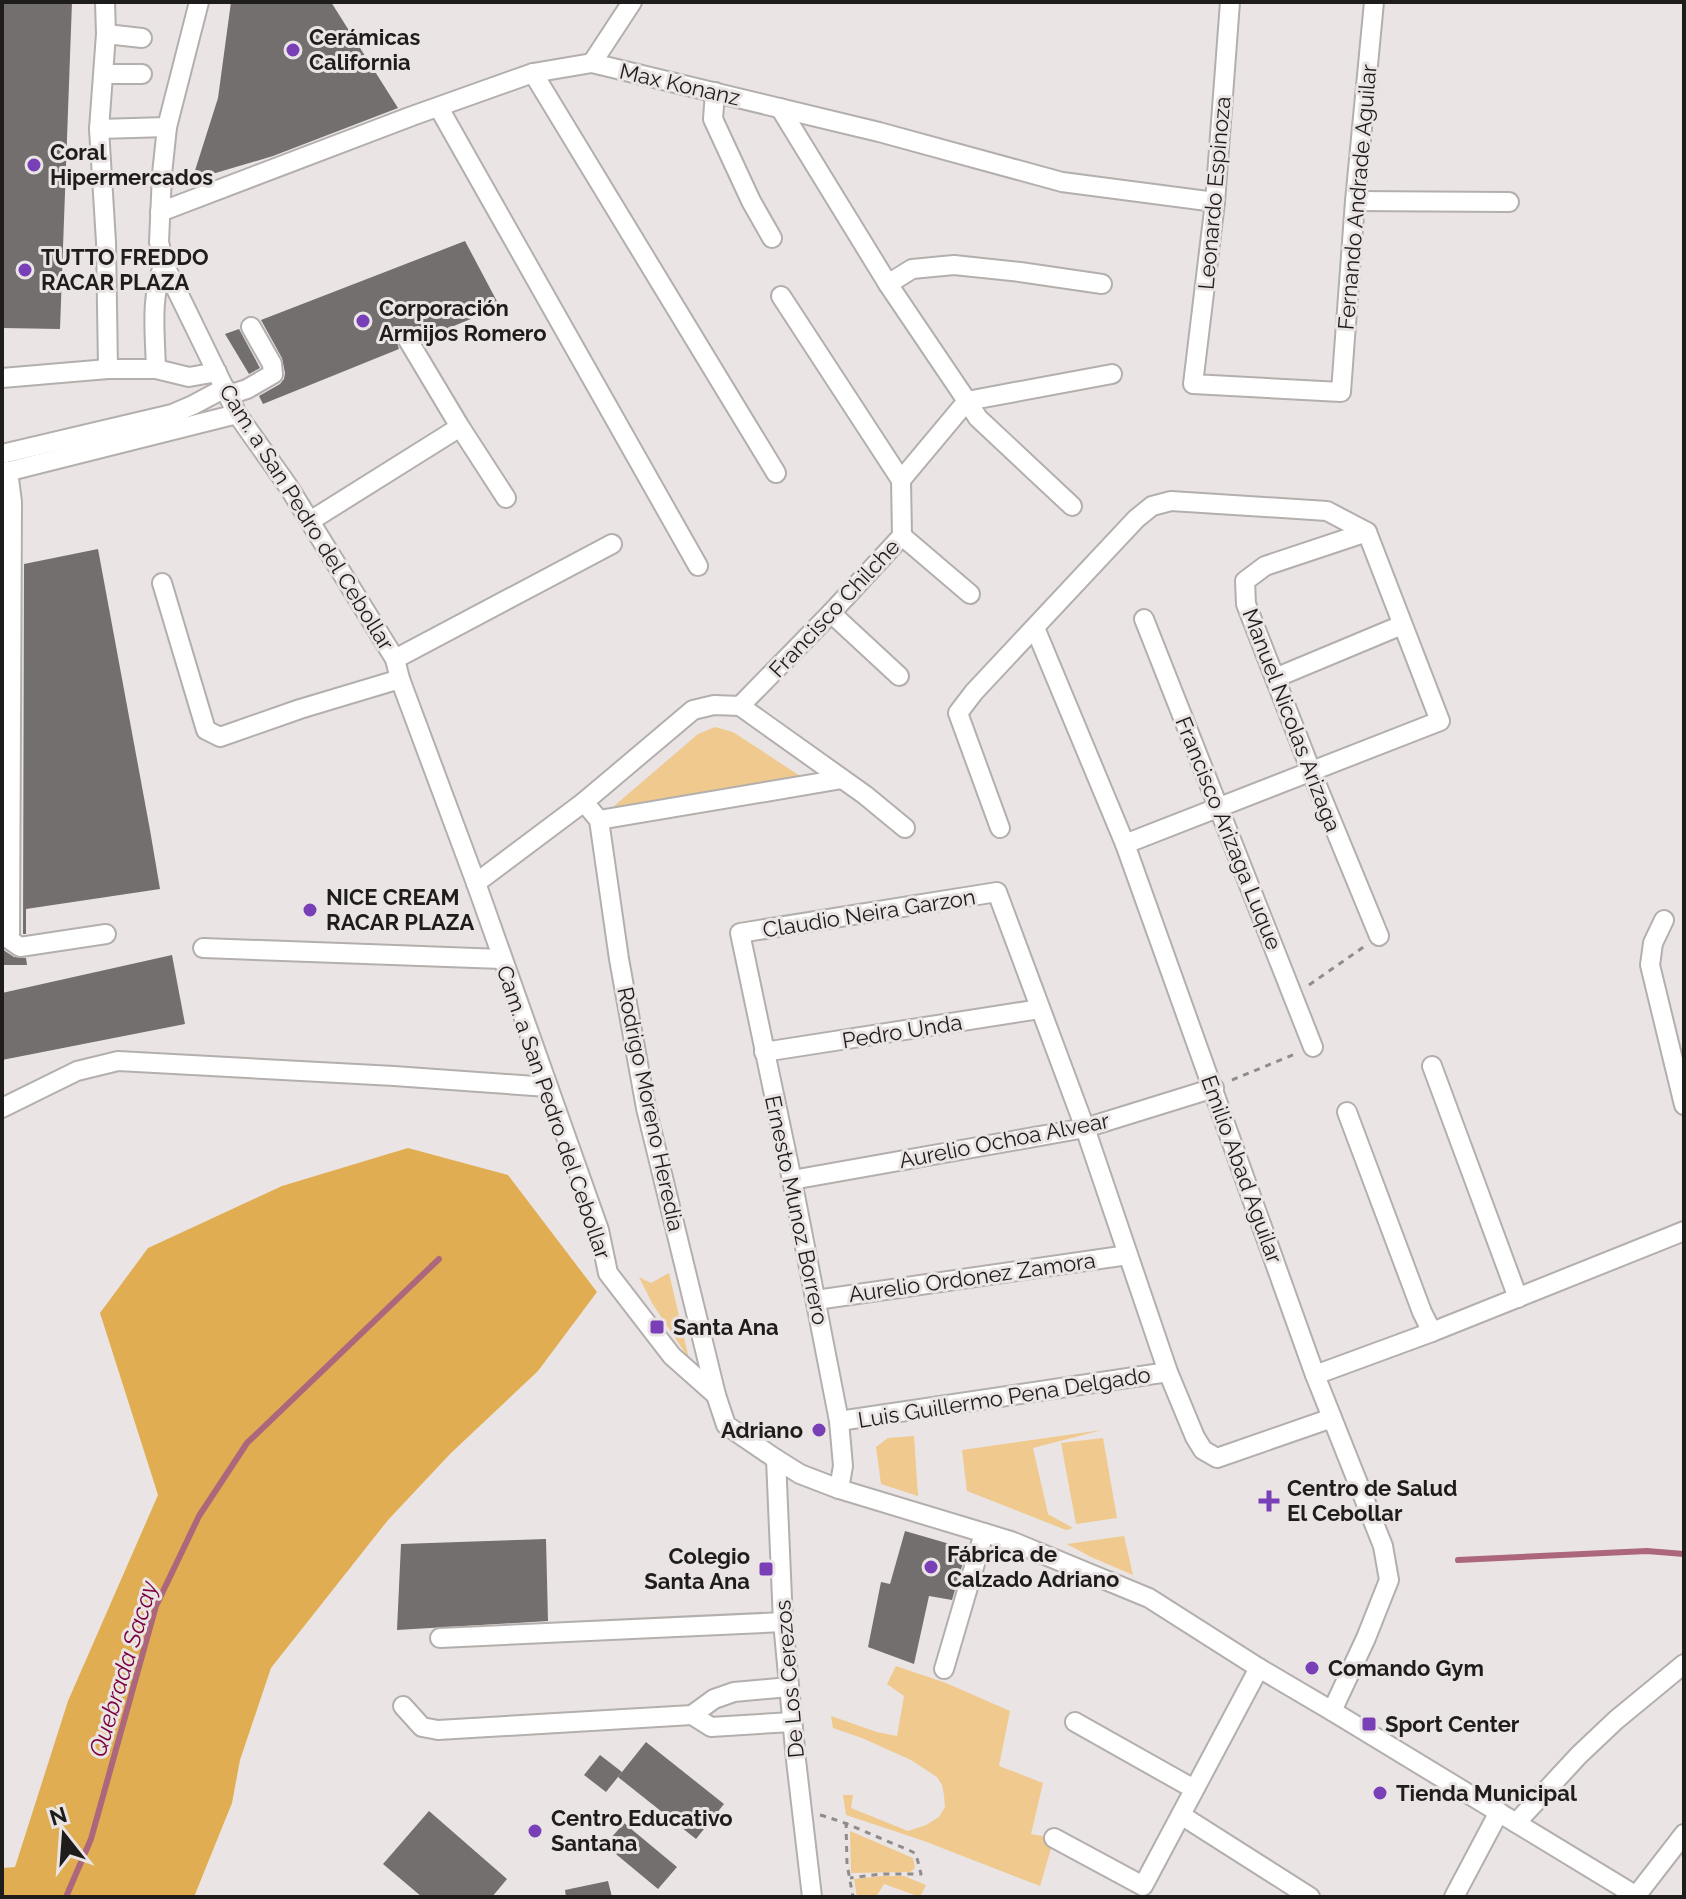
<svg xmlns="http://www.w3.org/2000/svg" width="1686" height="1899" font-family="Raleway,sans-serif">
<style>
.green{fill:#efc98d}
.forest{fill:#e1ad52}
.lines{fill:none;stroke-linecap:round;stroke-linejoin:round}
.stream{stroke:#ac677c;stroke-width:6}
.building{fill:#736f6f}
.minor-casing{stroke:#b3afad;stroke-width:22}
.path{stroke:#8f8c8b;stroke-width:3;stroke-dasharray:6 6;stroke-linecap:butt}
.minor{stroke:#fff;stroke-width:18}
.poi-dot{fill:#783fb6;stroke:#eae5e4;stroke-width:3}
.labels{text-anchor:middle;dominant-baseline:central;stroke-width:6;stroke-linejoin:round;paint-order:stroke}
.poi-label{font-size:22px;font-weight:bold;fill:#1e1d1c;stroke:#eae5e4;text-anchor:start}
.street-label{font-size:22px;fill:#1e1d1c;stroke:#eae5e4}
.water-label{font-size:24px;font-style:italic;fill:#7b003d;stroke:#eae5e4}
</style>
<rect width="100%" height="100%" fill="#eae5e4"/>
<g class="green">
<polygon points="715,727 733,732 800,776 613,807 698,734"/>
<polygon points="669,1273 689,1359 652,1303 639,1277 651,1283"/>
<polygon points="1102,1430 1033,1448 1048,1514 1073,1528 1066,1530 967,1491 962,1450"/>
<polygon points="914,1436 918,1496 881,1484 876,1447 888,1438"/>
<polygon points="1103,1438 1117,1518 1076,1524 1061,1443"/>
<polygon points="1124,1536 1133,1575 1091,1557 1067,1544"/>
<polygon points="896,1666 946,1683 1010,1711 999,1766 1043,1783 1031,1834 1054,1838 1040,1886 924,1841 846,1815 843,1795 853,1795 851,1808 908,1831 926,1825 939,1817 945,1807 944,1795 942,1785 937,1777 911,1760 862,1738 833,1728 831,1716 877,1732 897,1736 904,1696 887,1684"/>
<polygon points="850,1831 913,1858 915,1868 910,1872 851,1873"/>
<polygon points="882,1876 904,1876 926,1885 920,1897 884,1884 876,1897 857,1897 854,1879"/>
</g>
<polygon class="forest" points="408,1148 508,1175 597,1292 538,1371 451,1453 388,1520 271,1668 240,1760 232,1803 194,1897 2,1897 2,1868 15,1867 68,1701 158,1495 100,1313 148,1248 282,1186"/>
<g class="lines">
<g class="stream">
<polyline points="1458,1560 1647,1551 1684,1554"/>
<polyline points="66,1897 91,1839 156,1606 199,1516 247,1443 439,1259"/>
</g>
</g>
<g class="building">
<polygon points="2,2 72,2 60,329 2,328"/>
<polygon points="231,2 331,2 398,108 273,156 192,180 218,98"/>
<polygon points="465,241 500,307 422,339 413,329 403,329 398,334 396,339 399,349 263,404 259,396 280,384 284,379 285,373 282,358 261,320"/>
<polygon points="239,329 260,368 249,374 225,334"/>
<polygon points="98,549 150,830 160,889 26,909 26,934 23,934 24,564"/>
<polygon points="2,949 14,957 26,958 27,965 2,965"/>
<polygon points="172,955 185,1024 2,1060 2,993"/>
<polygon points="905,1531 967,1549 952,1600 929,1596 914,1664 868,1647 881,1582 890,1584"/>
<polygon points="546,1539 548,1621 397,1630 401,1544"/>
<polygon points="646,1742 724,1804 696,1839 618,1777"/>
<polygon points="600,1755 622,1772 606,1792 584,1775"/>
<polygon points="429,1811 507,1879 492,1897 422,1897 383,1864"/>
<polygon points="624,1823 677,1867 658,1889 605,1845"/>
<polygon points="608,1881 612,1897 566,1897 565,1890"/>
</g>
<g class="lines">
<g class="minor-casing">
<g id="minor">
<polyline points="105,2 106,34 99,129 106,242 108,369"/>
<polyline points="199,2 167,127 162,174 159,242 164,264 237,414 288,486 395,659 400,679 476,883 599,1230 608,1273 672,1356 716,1395 726,1425 776,1459 800,1474 839,1489 1011,1541 1149,1598 1259,1668 1332,1711 1638,1897"/>
<polyline points="1230,2 1215,202 1193,384 1341,392 1355,201 1374,2"/>
<polyline points="106,34 142,38"/>
<polyline points="592,63 632,2"/>
<polyline points="533,73 776,473"/>
<polyline points="104,74 142,74"/>
<polyline points="715,92 713,119 751,201 772,238"/>
<polyline points="439,108 698,566"/>
<polyline points="99,129 167,127"/>
<polyline points="1355,201 1509,202"/>
<polyline points="160,212 412,116 533,73 592,63 879,132 1062,182 1215,202"/>
<polyline points="888,284 912,269 954,265 1020,272 1102,284"/>
<polyline points="781,296 901,480"/>
<path d="M156 369C155 333 150 297 164 264"/>
<polyline points="2,378 108,369 156,369 189,377 217,372"/>
<polyline points="229,395 247,389 273,374 272,364 251,327"/>
<polyline points="460,427 506,498"/>
<polyline points="2,454 172,414 193,405 225,388"/>
<polyline points="8,471 12,502 10,940 20,947 106,934"/>
<polyline points="2,473 237,414"/>
<polyline points="1072,506 978,418 967,401 1112,374"/>
<polyline points="310,521 460,427 408,340"/>
<polyline points="1367,532 1265,566 1245,581 1246,604 1311,771 1379,936"/>
<polyline points="902,536 970,594"/>
<polyline points="162,583 206,730 220,737 300,709 400,679"/>
<polyline points="831,613 899,676"/>
<polyline points="1144,619 1313,1047"/>
<polyline points="1035,628 1125,844 1315,1375 1383,1546 1389,1580 1366,1638 1332,1711"/>
<polyline points="395,659 612,544"/>
<polyline points="1275,678 1402,625"/>
<polyline points="740,706 865,795 905,828"/>
<polyline points="584,802 599,820 619,959 646,1108 716,1395"/>
<polyline points="599,820 842,779"/>
<polyline points="1000,828 958,713 974,692 1136,519 1152,506 1171,501 1327,511 1367,532 1440,721 1125,844"/>
<polyline points="476,883 584,802 693,710 714,705 740,706 831,613 902,536 901,480 967,401 888,284 780,108"/>
<polyline points="1664,920 1653,943 1650,965 1684,1105"/>
<polyline points="203,948 502,959"/>
<polyline points="764,1052 1040,1009"/>
<polyline points="1432,1066 1518,1298"/>
<polyline points="2,1108 77,1071 118,1061 394,1076 548,1087"/>
<polyline points="1347,1112 1422,1312 1432,1332"/>
<polyline points="792,1180 1085,1128 1214,1088"/>
<polyline points="816,1300 1128,1255"/>
<polyline points="1315,1375 1432,1332 1684,1231"/>
<polyline points="839,1421 1168,1372"/>
<polyline points="776,1459 783,1622 796,1760 812,1897"/>
<polyline points="839,1489 843,1466 839,1421 792,1180 740,933 997,892 1085,1128 1168,1372 1195,1437 1203,1450 1217,1458 1332,1418"/>
<polyline points="440,1638 783,1622"/>
<polyline points="944,1669 984,1533"/>
<polyline points="403,1706 422,1727 438,1730 692,1715 714,1699 734,1692 789,1687"/>
<polyline points="692,1715 711,1727 792,1722"/>
<polyline points="1075,1722 1194,1789"/>
<polyline points="1181,1815 1310,1897"/>
<polyline points="1516,1823 1579,1755 1616,1720 1684,1664"/>
<polyline points="1054,1838 1143,1886 1259,1668"/>
<polyline points="1636,1896 1684,1834"/>
<polyline points="1454,1897 1499,1812"/>
</g>
</g>
<g class="path">
<polyline points="1309,985 1365,946"/>
<polyline points="1232,1080 1295,1054"/>
<path d="M820 1815C842 1821 859 1829 880 1838 892 1844 905 1847 916 1854L921 1874H882L850 1878"/>
<polyline points="846,1822 847,1864 853,1897"/>
</g>
<use href="#minor" class="minor"/>
</g>
<g class="poi-dot">
<circle cx="293" cy="50" r="8"/>
<circle cx="34" cy="165" r="8"/>
<circle cx="25" cy="270" r="8"/>
<circle cx="363" cy="321" r="8"/>
<circle cx="310" cy="910" r="8"/>
<rect x="649" y="1319" width="16" height="16" rx="4"/>
<circle cx="819" cy="1430" r="8"/>
<path d="M1265 1489h8v8h8v8h-8v8h-8v-8h-8v-8h8z"/>
<circle cx="931" cy="1567" r="8"/>
<rect x="758" y="1561" width="16" height="16" rx="4"/>
<circle cx="1312" cy="1668" r="8"/>
<rect x="1361" y="1716" width="16" height="16" rx="4"/>
<circle cx="1380" cy="1793" r="8"/>
<circle cx="535" cy="1831" r="8"/>
</g>
<g class="labels">
<g class="poi-label">
<text x="309" y="37">Cerámicas<tspan x="309" dy="25">California</tspan></text>
<text x="50" y="152">Coral<tspan x="50" dy="25">Hipermercados</tspan></text>
<text x="41" y="257">TUTTO FREDDO<tspan x="41" dy="25">RACAR PLAZA</tspan></text>
<text x="379" y="308">Corporación<tspan x="379" dy="25">Armijos Romero</tspan></text>
<text x="326" y="897">NICE CREAM<tspan x="326" dy="25">RACAR PLAZA</tspan></text>
<text x="673" y="1327">Santa Ana</text>
<text x="803" y="1430" text-anchor="end">Adriano</text>
<text x="1287" y="1488">Centro de Salud<tspan x="1287" dy="25">El Cebollar</tspan></text>
<text x="947" y="1554">Fábrica de<tspan x="947" dy="25">Calzado Adriano</tspan></text>
<text x="750" y="1556" text-anchor="end">Colegio<tspan x="750" dy="25">Santa Ana</tspan></text>
<text x="1328" y="1668">Comando Gym</text>
<text x="1385" y="1724">Sport Center</text>
<text x="1396" y="1793">Tienda Municipal</text>
<text x="551" y="1818">Centro Educativo<tspan x="551" dy="25">Santana</tspan></text>
</g>
<g class="street-label">
<text transform="translate(680 84) rotate(13)">Max Konanz</text>
<text transform="translate(1214 193) rotate(-85)">Leonardo Espinoza</text>
<text transform="translate(1357 197) rotate(-85)">Fernando Andrade Aguilar</text>
<text transform="translate(307 517) rotate(58)">Cam. a San Pedro del Cebollar</text>
<text transform="translate(834 608) rotate(-47)">Francisco Chilche</text>
<text transform="translate(1292 720) rotate(69)">Manuel Nicolas Arizaga</text>
<text transform="translate(1229 833) rotate(68)">Francisco Arizaga Luque</text>
<text transform="translate(869 913) rotate(-9)">Claudio Neira Garzon</text>
<text transform="translate(902 1031) rotate(-9)">Pedro Unda</text>
<text transform="translate(651 1109) rotate(78)">Rodrigo Moreno Heredia</text>
<text transform="translate(554 1112) rotate(71)">Cam. a San Pedro del Cebollar</text>
<text transform="translate(1004 1140) rotate(-11)">Aurelio Ochoa Alvear</text>
<text transform="translate(1242 1169) rotate(70)">Emilio Abad Aguilar</text>
<text transform="translate(797 1210) rotate(78)">Ernesto Munoz Borrero</text>
<text transform="translate(972 1277) rotate(-8)">Aurelio Ordonez Zamora</text>
<text transform="translate(1004 1397) rotate(-9)">Luis Guillermo Pena Delgado</text>
<text transform="translate(789 1679) rotate(-95)">De Los Cerezos</text>
</g>
<g class="water-label">
<text transform="translate(123 1669) rotate(-73)">Quebrada Sacay</text>
</g>
</g>
<rect width="1686" height="1899" fill="none" stroke="#1e1d1c" stroke-width="8"/>
<g transform="translate(64 1835) rotate(343)" stroke="#eae5e4" stroke-width="6" paint-order="stroke">
<path d="M0-6L14 30L0 20L-14 30Z" fill="#1e1d1c"/>
<text y="-12" font-size="22" font-weight="bold" text-anchor="middle" fill="#1e1d1c">N</text>
</g>
</svg>
